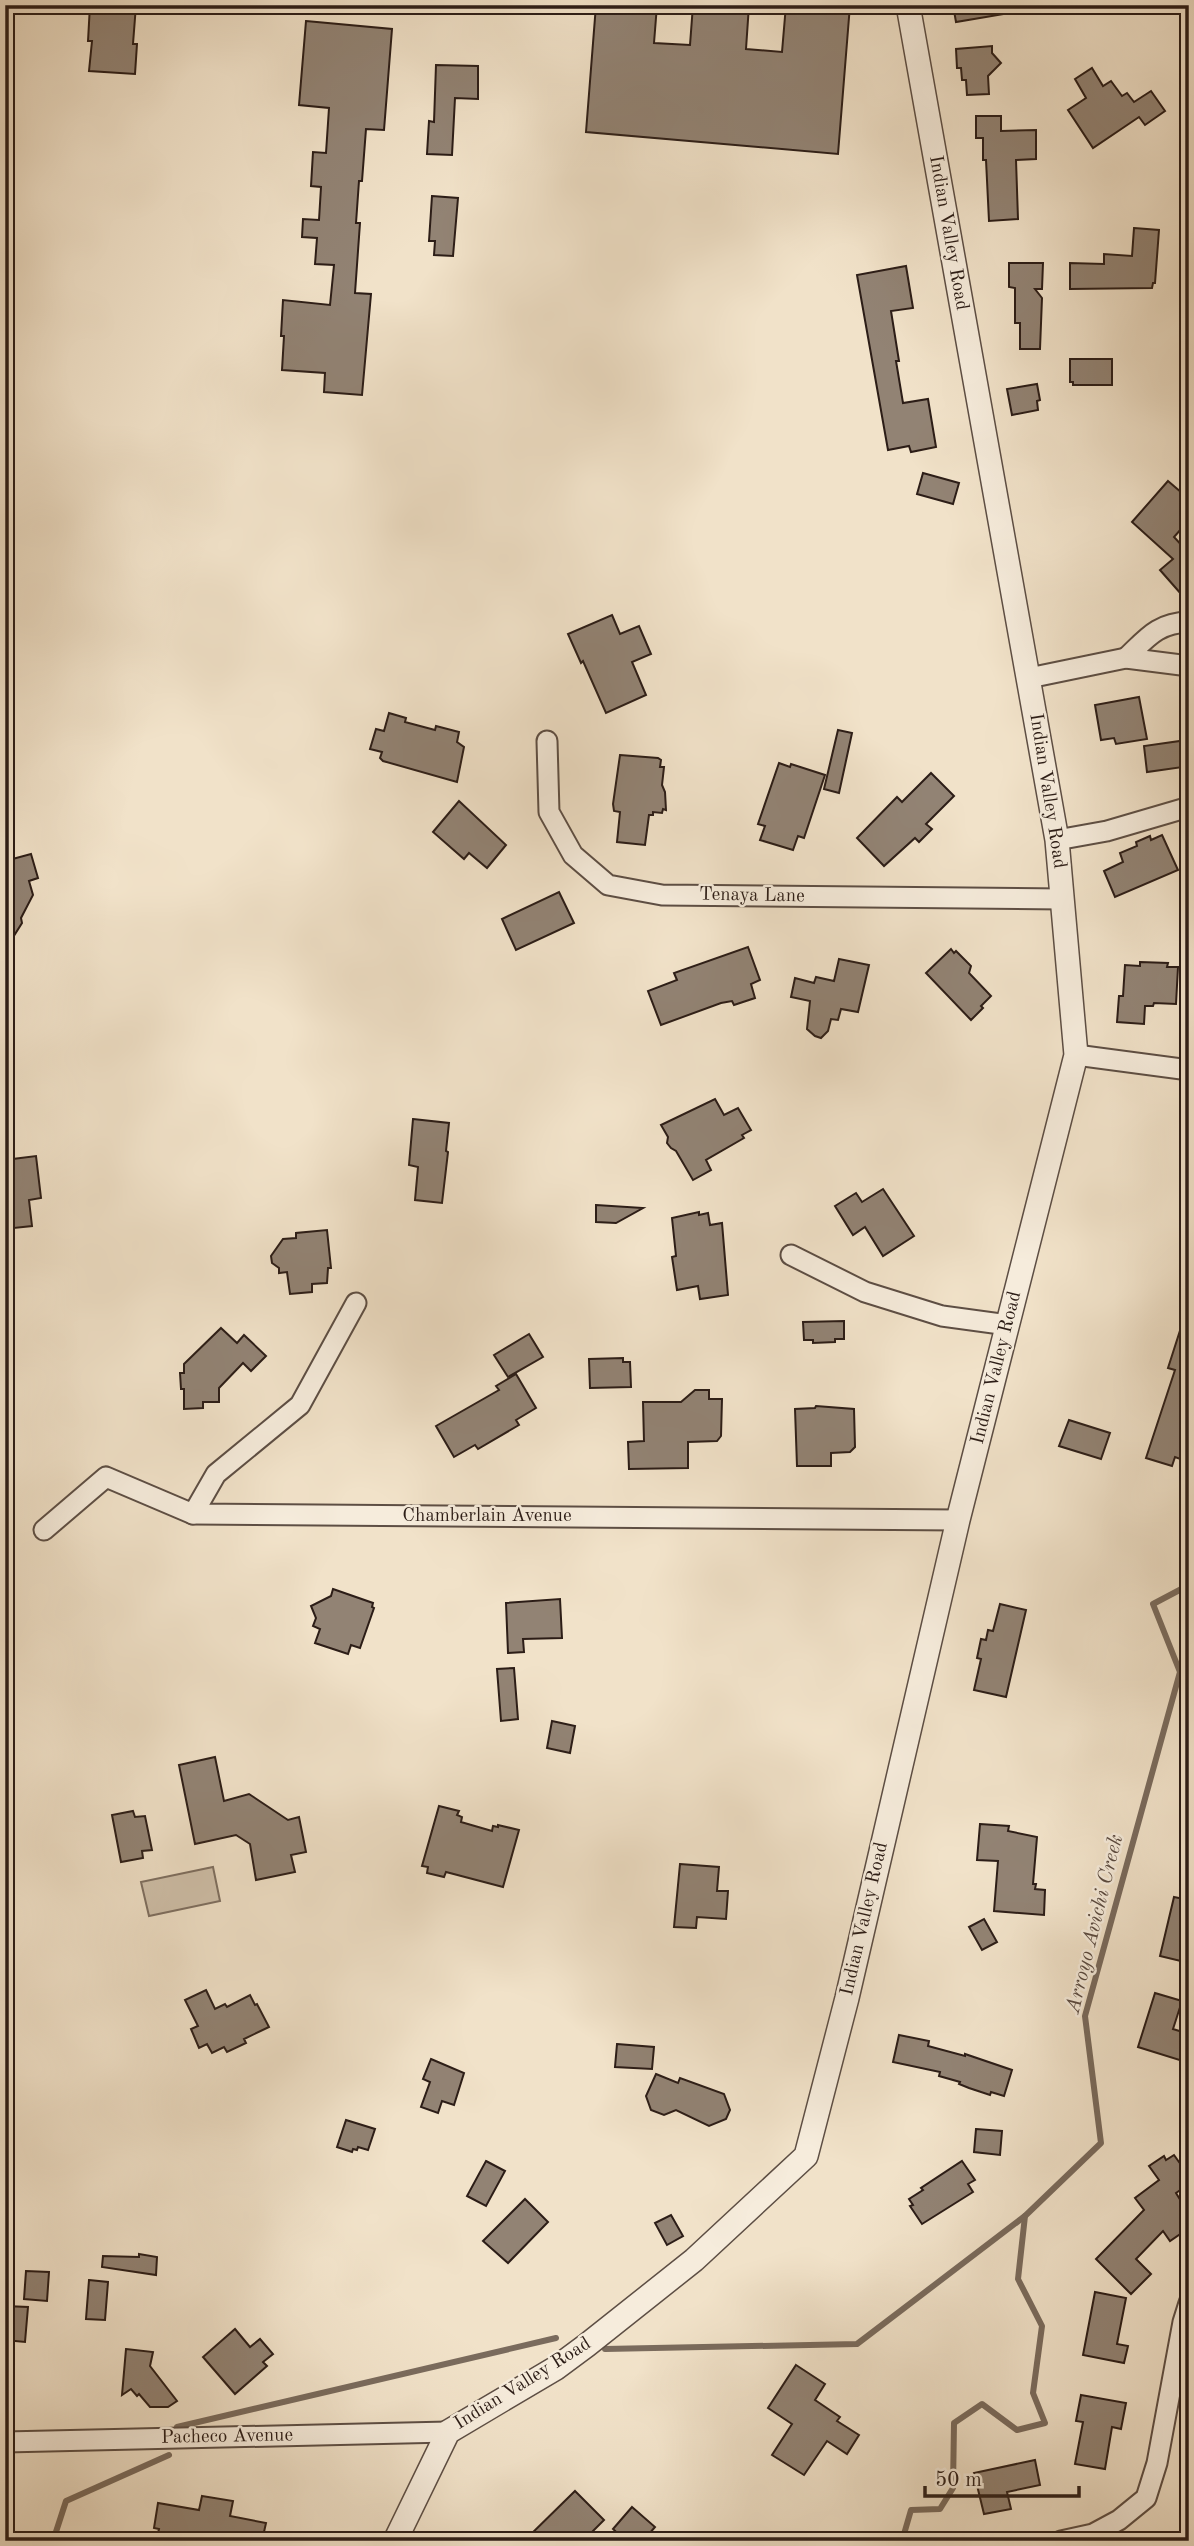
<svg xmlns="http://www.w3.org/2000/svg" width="1194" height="2546" font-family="'Old Standard TT',serif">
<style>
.green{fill:#d0c1ab;stroke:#7e6f61;stroke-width:2}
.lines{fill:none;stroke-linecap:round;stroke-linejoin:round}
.stream{stroke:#7a6b5d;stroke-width:6}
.building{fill:#928374;stroke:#2c1d17;stroke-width:2}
.minor-casing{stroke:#5d4e44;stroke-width:23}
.tertiary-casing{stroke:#5d4e44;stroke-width:26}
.minor{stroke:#f6ecdc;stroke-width:19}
.tertiary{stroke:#f6ecdc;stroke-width:23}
.labels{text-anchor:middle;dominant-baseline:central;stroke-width:5;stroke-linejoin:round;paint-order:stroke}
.street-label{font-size:19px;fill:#2c1d17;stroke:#f6ecdc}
.water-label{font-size:21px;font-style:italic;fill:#5a4a40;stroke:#f6ecdc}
</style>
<rect width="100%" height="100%" fill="#f1e2c9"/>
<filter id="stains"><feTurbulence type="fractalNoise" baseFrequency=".00286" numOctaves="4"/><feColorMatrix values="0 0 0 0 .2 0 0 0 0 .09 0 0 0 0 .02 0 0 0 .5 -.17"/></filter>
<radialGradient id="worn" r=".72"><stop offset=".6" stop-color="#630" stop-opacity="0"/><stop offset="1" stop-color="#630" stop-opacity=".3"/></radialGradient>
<polygon class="green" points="213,1867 220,1901 149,1916 141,1882"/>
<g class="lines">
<g class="stream">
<polyline points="605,2349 857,2344 1025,2216"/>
<polyline points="177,2427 556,2338"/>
<polyline points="53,2541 66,2501 169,2455"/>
<polyline points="902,2541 911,2510 940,2509 953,2488 954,2423 982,2404 1017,2430 1045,2423 1033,2393 1042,2326 1018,2279 1025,2216 1101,2143 1085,2016 1180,1672 1153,1604 1189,1585"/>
</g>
</g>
<g class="building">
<polygon points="90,5 136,5 133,44 137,44 135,74 89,71 92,41 88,41"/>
<polygon points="596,5 657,5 654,43 690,45 693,5 749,5 746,49 782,52 786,5 850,5 838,154 586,132"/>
<polygon points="953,5 1003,5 1004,14 956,22"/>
<polygon points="306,21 392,29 384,130 366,129 362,181 359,181 356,223 360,223 355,293 371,294 362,395 324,392 325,373 282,370 284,336 281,336 283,300 330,305 334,265 315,264 317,238 302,237 303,219 319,220 321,187 311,186 313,152 326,153 329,108 299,105"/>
<polygon points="992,46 992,53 1001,63 988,76 989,94 967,95 966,80 962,80 961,68 957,68 956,49"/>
<polygon points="436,65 478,66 478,99 455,98 452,155 427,154 429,121 434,122"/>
<polygon points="1092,68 1103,86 1111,81 1122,96 1127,93 1134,102 1151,91 1165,111 1145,125 1139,117 1093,148 1068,110 1086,98 1075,79"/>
<polygon points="976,116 1001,116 1001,131 1036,130 1036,159 1016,160 1018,219 989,221 986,160 983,160 983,138 976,138"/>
<polygon points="432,196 458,198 453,256 434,255 435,241 429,241"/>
<polygon points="1134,228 1159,230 1155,283 1153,283 1152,288 1070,289 1070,263 1104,264 1104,254 1132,256"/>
<polygon points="1009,263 1043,263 1042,289 1035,289 1042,298 1040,349 1020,349 1020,323 1015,323 1015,288 1009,287"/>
<polygon points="906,266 913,308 891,311 899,361 896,361 903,403 928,399 936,447 911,452 909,446 888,450 857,275"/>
<polygon points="1070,359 1112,359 1112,385 1073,385 1073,382 1070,382"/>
<polygon points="1037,384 1040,400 1037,401 1038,410 1012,415 1007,389"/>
<polygon points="923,473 959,483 953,504 917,494"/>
<polygon points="1168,481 1189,499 1189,520 1174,537 1185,549 1189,545 1189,603 1160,570 1173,559 1132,522"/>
<polygon points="612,615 620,634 639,626 651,654 632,662 646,695 606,713 583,661 581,663 568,634"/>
<polygon points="1139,697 1147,739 1116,744 1114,738 1101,740 1095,705"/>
<polygon points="389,713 406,718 405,722 435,730 436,726 459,732 457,742 464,747 457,782 383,761 380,758 382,752 370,749 376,729 384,731"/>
<polygon points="838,730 852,733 839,793 824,789"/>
<polygon points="1180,741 1183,767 1147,772 1144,746"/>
<polygon points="620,755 658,758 661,760 660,767 664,767 662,785 665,792 666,810 663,809 662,813 653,812 653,815 649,815 645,845 617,842 620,812 614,811 613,804"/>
<polygon points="779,763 790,767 791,764 825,775 804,838 798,836 793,850 760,840 765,826 758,824"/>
<polygon points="931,773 954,796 926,824 932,829 919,842 915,838 884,866 857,838 897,797 902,802"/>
<polygon points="459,801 506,845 487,868 469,853 464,859 433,832"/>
<polygon points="1162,835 1178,870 1115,897 1104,871 1123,862 1120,853 1137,846 1136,842 1150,836 1151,840"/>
<polygon points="31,854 38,878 29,881 33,895 21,918 22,923 5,950 5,861"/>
<polygon points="559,892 574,923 516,950 502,919"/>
<polygon points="748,947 760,980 751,984 755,998 734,1005 732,1001 721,1003 661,1025 648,991 677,980 674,973"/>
<polygon points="951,949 954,953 956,951 971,966 969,973 991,996 981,1006 983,1008 971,1020 926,973"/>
<polygon points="839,959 869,965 858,1012 841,1009 838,1020 831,1019 828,1031 821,1038 815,1036 807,1029 810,1001 791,997 795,978 814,983 816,977 834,981"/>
<polygon points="1140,962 1168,963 1167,967 1178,967 1176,1004 1154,1003 1153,1006 1145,1006 1144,1024 1117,1022 1119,996 1123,996 1125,965 1140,966"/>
<polygon points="715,1099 724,1115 738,1108 751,1130 742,1135 744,1138 706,1160 711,1170 693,1180 676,1151 671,1148 667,1143 668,1137 661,1125"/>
<polygon points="413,1119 449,1123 446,1151 448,1152 442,1203 415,1200 418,1167 409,1165"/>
<polygon points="36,1156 41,1198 29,1200 32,1226 14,1228 12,1209 5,1210 5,1160"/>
<polygon points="883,1189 914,1236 883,1256 865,1227 853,1235 835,1206 856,1193 862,1202"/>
<polygon points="596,1205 643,1208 616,1223 596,1222"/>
<polygon points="699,1212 699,1215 708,1213 710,1225 722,1223 728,1295 700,1299 698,1286 677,1290 672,1257 676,1256 672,1218"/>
<polygon points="327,1230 331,1268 328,1268 327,1283 312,1284 312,1292 290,1294 287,1272 279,1273 279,1268 272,1263 271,1256 283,1239 296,1238 296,1233"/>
<polygon points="1185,1315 1189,1316 1189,1462 1175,1457 1172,1466 1146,1458 1175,1370 1168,1368"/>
<polygon points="844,1321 844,1339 835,1339 835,1342 813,1343 813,1340 804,1340 803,1322"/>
<polygon points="221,1328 237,1343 244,1335 266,1356 251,1371 243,1363 219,1388 219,1402 203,1402 203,1408 184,1409 184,1389 181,1389 180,1373 184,1373 184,1364"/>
<polygon points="529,1334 543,1357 508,1377 494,1355"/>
<polygon points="623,1358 623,1362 630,1362 631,1387 590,1388 589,1359"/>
<polygon points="516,1374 536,1408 516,1420 519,1425 478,1449 475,1445 454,1457 436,1426 499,1390 496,1386"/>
<polygon points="695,1390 709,1390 709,1399 722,1399 721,1436 717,1441 688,1442 688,1468 629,1469 628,1442 644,1441 643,1402 681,1402"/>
<polygon points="816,1406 854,1409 855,1447 850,1452 831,1453 831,1466 797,1466 795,1409 815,1408"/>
<polygon points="1069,1420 1110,1433 1101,1459 1059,1446"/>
<polygon points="333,1589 373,1603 372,1607 374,1608 360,1648 351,1645 348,1654 315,1643 320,1629 313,1626 316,1618 311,1606 331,1596"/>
<polygon points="560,1599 562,1638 523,1639 524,1652 508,1653 506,1603"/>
<polygon points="1000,1604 1026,1610 1006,1697 974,1690 981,1659 977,1658 981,1639 986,1640 988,1630 993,1631"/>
<polygon points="514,1668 518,1719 501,1721 497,1669"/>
<polygon points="552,1721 575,1726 570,1753 547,1748"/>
<polygon points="215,1757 224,1801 249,1794 288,1820 299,1817 306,1852 291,1855 295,1872 256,1880 250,1844 236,1835 195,1844 179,1765"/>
<polygon points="439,1806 459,1811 457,1815 462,1817 461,1822 492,1831 493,1826 498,1827 498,1825 519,1830 503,1887 446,1872 444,1877 427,1873 428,1867 422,1866"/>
<polygon points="133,1811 135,1817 145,1816 152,1850 142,1851 143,1858 121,1862 112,1815"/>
<polygon points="980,1824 1009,1826 1008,1831 1037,1837 1033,1884 1036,1884 1035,1889 1045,1890 1044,1915 994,1911 998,1861 977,1860"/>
<polygon points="680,1864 719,1867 717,1891 728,1891 726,1919 697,1917 696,1928 674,1927"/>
<polygon points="1174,1897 1189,1900 1189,1963 1160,1956"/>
<polygon points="984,1919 997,1942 982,1950 969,1927"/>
<polygon points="206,1990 215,2009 225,2004 227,2007 250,1995 255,2005 257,2004 269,2027 244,2039 246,2043 227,2052 224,2047 212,2053 207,2044 199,2048 191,2029 198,2026 185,2000"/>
<polygon points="1155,1993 1182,2001 1173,2029 1189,2034 1189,2063 1138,2047"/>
<polygon points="899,2035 929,2041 928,2046 965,2056 965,2054 1012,2070 1004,2096 991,2092 990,2095 969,2088 959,2084 960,2082 939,2076 940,2072 893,2062"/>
<polygon points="617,2044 654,2047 652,2069 615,2067"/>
<polygon points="431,2059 464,2073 454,2105 442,2101 438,2113 421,2107 430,2082 423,2079"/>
<polygon points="656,2074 678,2083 680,2078 724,2094 730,2110 726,2119 709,2126 676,2110 664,2115 651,2110 646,2096"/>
<polygon points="346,2120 375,2129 368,2150 358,2147 357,2150 353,2149 352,2152 337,2147"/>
<polygon points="976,2129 1002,2131 1000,2155 974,2152"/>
<polygon points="1174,2155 1189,2176 1189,2184 1176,2193 1189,2214 1189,2228 1170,2241 1163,2231 1136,2259 1151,2274 1131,2294 1096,2259 1144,2210 1135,2198 1159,2180 1149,2166 1164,2156 1166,2160"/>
<polygon points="486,2161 505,2171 486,2206 467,2196"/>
<polygon points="962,2161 975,2180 968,2184 973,2192 922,2224 910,2206 913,2205 909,2199 923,2190 921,2188"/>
<polygon points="525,2199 548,2222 508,2263 483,2241"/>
<polygon points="671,2215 683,2236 667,2245 655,2223"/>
<polygon points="139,2254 157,2257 156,2275 102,2267 103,2256 139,2257"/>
<polygon points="26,2271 49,2272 47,2301 24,2299"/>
<polygon points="89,2280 108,2282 105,2320 86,2319"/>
<polygon points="1095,2292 1126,2298 1117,2344 1128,2346 1124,2363 1083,2355"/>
<polygon points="5,2306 28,2307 25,2342 5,2340"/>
<polygon points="235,2329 250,2347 260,2339 273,2354 263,2362 267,2366 235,2394 203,2357"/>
<polygon points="126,2349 153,2352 150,2366 177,2401 168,2407 150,2407 139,2394 137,2396 131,2389 122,2395"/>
<polygon points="796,2365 825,2384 815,2400 840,2417 837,2421 859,2435 847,2454 827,2441 804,2475 772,2455 792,2424 768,2408"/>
<polygon points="1081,2395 1126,2403 1121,2429 1112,2427 1105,2469 1075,2464 1083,2422 1076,2421"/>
<polygon points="1035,2460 1040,2485 1007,2492 1011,2509 984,2514 974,2473"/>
<polygon points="575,2491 604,2520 583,2541 524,2541"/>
<polygon points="202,2496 233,2501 230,2516 266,2523 262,2541 209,2541 175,2533 173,2541 156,2541 159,2529 154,2528 158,2503 199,2510"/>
<polygon points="632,2507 655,2527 643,2541 626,2541 613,2529"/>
</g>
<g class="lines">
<g class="minor-casing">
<g id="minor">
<path d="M1126 658C1147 638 1157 623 1189 622"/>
<polyline points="1029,678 1126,658 1189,666"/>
<polyline points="547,741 549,812 573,855 608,885 662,895 1063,899"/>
<polyline points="1057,840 1107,831 1189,807"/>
<polyline points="1076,1055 1189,1070"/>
<polyline points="791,1255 865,1292 942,1316 1008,1325"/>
<polyline points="193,1514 216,1474 300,1405 356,1303"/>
<polyline points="44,1530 106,1477 193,1514 958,1520"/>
<polyline points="5,2442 448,2432"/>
<polyline points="1061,2541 1093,2534 1119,2520 1146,2498 1157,2463 1183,2322 1189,2303"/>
</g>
</g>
<g class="tertiary-casing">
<polyline id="tertiary" points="395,2541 448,2432 556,2368 587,2345 694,2260 806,2156 847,1998 958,1520 1076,1055 1057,840 908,5"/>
</g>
<use href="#minor" class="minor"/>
<use href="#tertiary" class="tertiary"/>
</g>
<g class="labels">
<g class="street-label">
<text transform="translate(948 233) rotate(80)">Indian Valley Road</text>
<text transform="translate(1047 791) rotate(81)">Indian Valley Road</text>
<text transform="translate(752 896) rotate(1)">Tenaya Lane</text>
<text transform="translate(997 1368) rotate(-76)">Indian Valley Road</text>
<text x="487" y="1516">Chamberlain Avenue</text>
<text transform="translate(865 1919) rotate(-77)">Indian Valley Road</text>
<text transform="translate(523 2384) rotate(-32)">Indian Valley Road</text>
<text transform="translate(227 2437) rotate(-1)">Pacheco Avenue</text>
</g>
<g class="water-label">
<text transform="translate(1095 1924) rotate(-76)">Arroyo Avichi Creek</text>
</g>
</g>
<rect width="1194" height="2546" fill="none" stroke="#f1e2c9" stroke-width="28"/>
<rect x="7" y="7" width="1180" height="2532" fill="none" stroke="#2c1d17" stroke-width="3.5"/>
<rect x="14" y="14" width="1166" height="2518" fill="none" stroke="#2c1d17" stroke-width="2"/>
<path d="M925 2486v10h154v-10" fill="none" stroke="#2c1d17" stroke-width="3.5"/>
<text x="935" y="2486" font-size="21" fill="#2c1d17" stroke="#f6ecdc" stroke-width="5" paint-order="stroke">50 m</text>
<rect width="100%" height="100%" filter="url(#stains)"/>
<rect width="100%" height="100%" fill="url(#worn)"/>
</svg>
